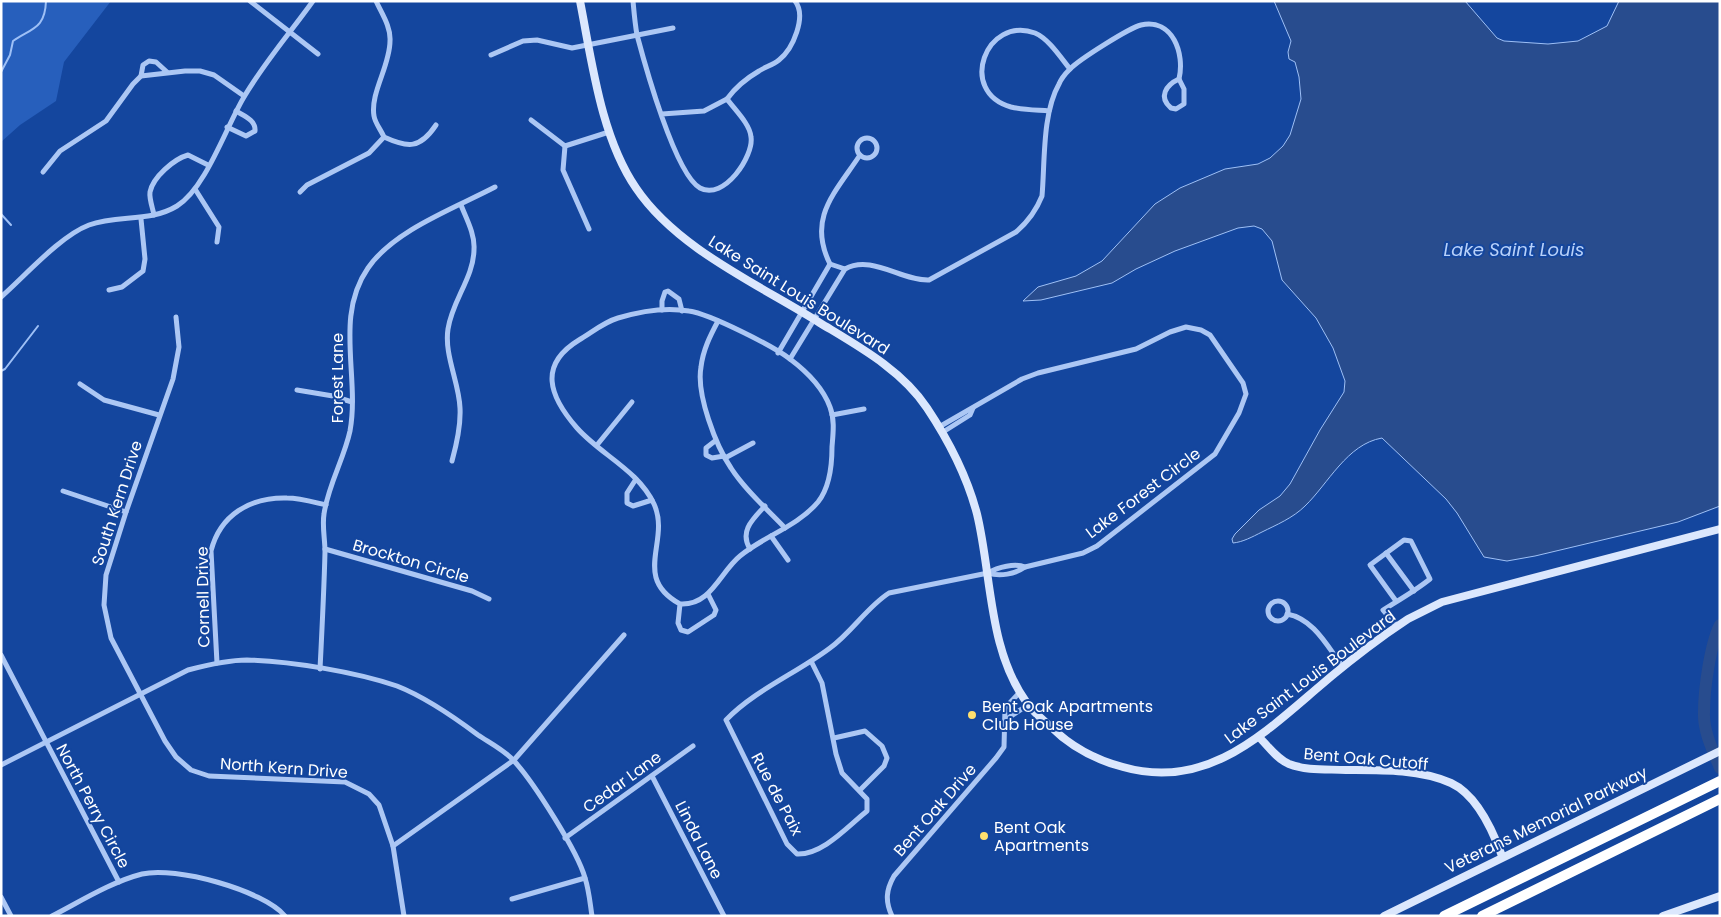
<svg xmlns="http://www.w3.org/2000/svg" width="1721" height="917" font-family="Poppins,sans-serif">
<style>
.green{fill:#275fbc}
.water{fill:#284c8e;stroke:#9ec0f6}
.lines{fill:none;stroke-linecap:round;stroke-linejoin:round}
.stream{stroke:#9ec0f6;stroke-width:2}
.river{stroke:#284c8e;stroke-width:12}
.street{stroke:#acc7f4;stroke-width:5}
.secondary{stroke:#dbe7fd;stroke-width:8}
.highway{stroke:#fff;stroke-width:10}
.poi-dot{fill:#ffe06e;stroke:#14469e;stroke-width:2}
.labels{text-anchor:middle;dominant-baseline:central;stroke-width:4;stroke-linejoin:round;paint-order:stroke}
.street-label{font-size:16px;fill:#fff;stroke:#14469e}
.poi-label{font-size:16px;fill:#fff;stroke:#14469e;text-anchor:start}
.water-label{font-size:18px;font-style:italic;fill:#b8d1fa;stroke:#14469e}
</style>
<rect width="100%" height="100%" fill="#14469e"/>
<polygon class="green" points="1,1 111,1 64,62 56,101 20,125 1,142"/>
<path class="water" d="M1274 1H1465L1497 38 1504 41 1548 44 1578 41 1607 26 1619 1H1720V506L1678 522 1535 556 1507 561 1484 557 1457 513 1446 499 1382 438C1347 444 1328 484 1305 506 1293 518 1276 525 1262 532 1252 537 1243 542 1233 543L1232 539 1235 534 1259 510 1280 496 1290 484 1320 430 1344 392 1345 381 1333 348 1316 318 1282 280 1272 241 1262 229 1254 226 1238 228 1175 251 1136 269 1112 283 1041 300 1023 301 1038 287 1076 276 1102 261 1155 204 1180 188 1225 169 1258 164 1270 158 1283 146 1290 135 1301 99 1299 77 1295 62 1289 59 1288 52 1291 41Z"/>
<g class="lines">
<g class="stream">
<path d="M1 72 10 55 13 41C32 28 45 29 46 1"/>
<polyline points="1,214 11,225"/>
<polyline points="1,371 5,369 38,326"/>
</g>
<path class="river" d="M1720 625C1710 645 1704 690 1704 712 1703 731 1713 751 1720 768"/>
<g class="street">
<polyline points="250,1 318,54"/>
<path d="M376 1C382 14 391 27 390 41 390 66 370 93 374 116 375 123 381 130 384 137 408 148 420 149 436 125"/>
<path d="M633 1C634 12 635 24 637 35 645 65 675 174 700 188 724 201 754 156 751 137 750 124 735 110 727 99L704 111 662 114"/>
<polyline points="491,55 523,41 537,40 572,48 673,28"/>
<polyline points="141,76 143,65 149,61 156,62 167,72"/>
<path d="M1179 79 1184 89V104L1176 109 1171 108C1158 97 1166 85 1179 79Z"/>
<path d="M727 99C735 88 747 78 759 71 765 67 773 65 779 60 793 49 807 16 795 1"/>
<path d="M1049 111C1037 110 1023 110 1011 107 957 92 986 15 1035 33 1049 39 1061 58 1070 69"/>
<polyline points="531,120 565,146"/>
<path d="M227 127 246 136 255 131C256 120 244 116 236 111"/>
<circle cx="867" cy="148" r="10"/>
<polyline points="565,146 563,170 589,229"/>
<polyline points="565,146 609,132"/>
<polyline points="43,172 60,151 106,121 133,84 141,76 185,71 200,71 214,75 244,96"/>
<polyline points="195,189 219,227 217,242"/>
<polyline points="300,192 307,185 369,153 384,137"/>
<path d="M154 215C153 209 149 199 150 192 153 177 174 159 188 155L208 165"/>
<path d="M845 269 830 264C807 218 835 193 860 155"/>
<polyline points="109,290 122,287 143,271 145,259 141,219"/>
<path d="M1 297C25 276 60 236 89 225 118 214 149 223 177 206 206 188 226 127 244 97 264 63 290 33 313 1"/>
<polyline points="662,310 662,301 665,292 668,291 679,299 682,311"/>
<polyline points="176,317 179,347 173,379 126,512 106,575 104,605 111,638 165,741 176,757 191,770 209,776 345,782 369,794 379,805 393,846 404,916"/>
<path d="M718 321C710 336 703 350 701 367 696 394 716 446 731 468 745 490 767 509 785 528"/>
<polyline points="778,353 830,264"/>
<path d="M790 359 845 269C871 254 902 281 929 280L1016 232C1029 221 1036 211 1042 196 1045 163 1042 114 1059 84 1061 79 1066 73 1070 69 1080 59 1129 28 1141 25 1173 18 1185 54 1179 79"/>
<polyline points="80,384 104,400 159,415"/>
<polyline points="297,390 333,396 352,402"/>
<polyline points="832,415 864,409"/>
<path d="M939 427 1022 379 1038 373 1136 349 1170 332 1186 327 1201 330 1210 335 1243 383 1246 394 1239 413 1215 454 1097 546 1083 553 1025 567C1015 574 1000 577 988 573"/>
<polyline points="943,432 970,415 973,408"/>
<polyline points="715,441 706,448 706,455 712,458 724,456"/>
<polyline points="597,445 632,402"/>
<polyline points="725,458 753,443"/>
<path d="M452 461C457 443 461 426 460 408 459 382 444 355 448 329 452 301 474 277 474 249 475 234 466 218 461 205"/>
<polyline points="636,479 627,493 627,503 633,506 652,500"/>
<polyline points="63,491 126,512"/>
<polyline points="771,536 788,560"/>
<polyline points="325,549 472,591 489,599"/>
<path d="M750 549C739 531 753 519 765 506"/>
<polyline points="1386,553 1414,591"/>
<path d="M1396 601 1370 565 1404 540 1411 541 1430 579C1415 591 1399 600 1383 610L1397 626"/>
<circle cx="1278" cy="611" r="10"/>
<path d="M680 604C711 606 720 572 740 556 764 536 797 527 818 502 830 487 832 466 832 447 833 434 835 420 830 407 823 388 806 371 790 359 773 346 710 314 689 311 666 307 641 311 618 318 604 322 591 333 579 340 538 365 549 396 577 428 601 455 638 470 654 504 671 541 631 577 680 604L678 623 681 630 688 632 714 615 716 610 708 594"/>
<path d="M1287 614C1314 619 1327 646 1343 667"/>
<polyline points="1,655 119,882"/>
<path d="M811 661 822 683 836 754 842 773 867 799V811C848 826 823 855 797 854L787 844 726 720C755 690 797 673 830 648 852 632 867 607 889 593L988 573C998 567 1015 563 1025 567"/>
<path d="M217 663 211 551C220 515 250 497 287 498 300 498 313 502 326 505"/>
<path d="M320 669C322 630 324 591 325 552 325 539 322 526 324 514 328 485 344 459 350 431 360 376 334 317 368 268 394 230 455 208 495 187"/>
<polyline points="1005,720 1028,705"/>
<polyline points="834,738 865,731 882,746 887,758 884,766 860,790"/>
<path d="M1 765 188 670C207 665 227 660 247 660 290 661 356 672 397 686 425 697 454 717 478 735 490 743 506 751 515 762 534 783 578 852 585 878 589 890 590 903 592 916"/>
<polyline points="652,776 724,916"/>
<polyline points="565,838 693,746"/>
<polyline points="393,846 514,760 624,635"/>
<polyline points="1,897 11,916"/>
<polyline points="512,899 585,878"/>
<path d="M52 916C81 901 111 882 142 874 175 866 263 890 285 916"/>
<path d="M892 916C885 901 886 890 894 876L996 758 1004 747 1005 708 1020 692"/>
</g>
<g class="secondary">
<path d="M580 1C592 62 601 137 636 188 677 249 760 285 820 323 858 346 902 370 927 408 949 441 967 476 977 514 992 576 988 650 1027 703 1033 712 1042 719 1050 726 1070 746 1096 760 1123 767 1203 790 1258 739 1314 691 1337 671 1361 652 1386 634L1408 619 1442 602 1720 529"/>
<path d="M1259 737C1268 746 1277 759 1289 764 1307 771 1327 769 1346 770 1380 770 1419 769 1451 783 1477 795 1493 831 1502 856"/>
<polyline points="1384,916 1720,751"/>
<polyline points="1663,916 1720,896"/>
</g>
<g class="highway">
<polyline points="1444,916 1720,781"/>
<polyline points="1482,916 1720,799"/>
</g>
</g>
<g class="poi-dot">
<circle cx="972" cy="715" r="5"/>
<circle cx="984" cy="836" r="5"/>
</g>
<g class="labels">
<g class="street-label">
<text transform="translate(799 295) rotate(32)">Lake Saint Louis Boulevard</text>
<text transform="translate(337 378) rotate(-90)">Forest Lane</text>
<text transform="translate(1143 493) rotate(-37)">Lake Forest Circle</text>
<text transform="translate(117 503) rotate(-72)">South Kern Drive</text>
<text transform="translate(411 561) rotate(16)">Brockton Circle</text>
<text transform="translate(203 597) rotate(-91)">Cornell Drive</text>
<text transform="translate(1310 677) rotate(-37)">Lake Saint Louis Boulevard</text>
<text transform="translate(1366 759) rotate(5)">Bent Oak Cutoff</text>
<text transform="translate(284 768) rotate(4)">North Kern Drive</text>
<text transform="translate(622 782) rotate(-36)">Cedar Lane</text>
<text transform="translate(777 794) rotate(62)">Rue de Paix</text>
<text transform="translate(93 806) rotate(62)">North Perry Circle</text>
<text transform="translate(935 810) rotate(-49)">Bent Oak Drive</text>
<text transform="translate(1546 820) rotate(-26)">Veterans Memorial Parkway</text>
<text transform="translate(699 840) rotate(63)">Linda Lane</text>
</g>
<g class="poi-label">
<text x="982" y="706">Bent Oak Apartments<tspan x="982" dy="18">Club House</tspan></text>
<text x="994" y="827">Bent Oak<tspan x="994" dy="18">Apartments</tspan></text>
</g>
<g class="water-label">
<text x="1514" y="249">Lake Saint Louis</text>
</g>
</g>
<rect width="1721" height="917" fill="none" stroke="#ffffff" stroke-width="5"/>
</svg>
